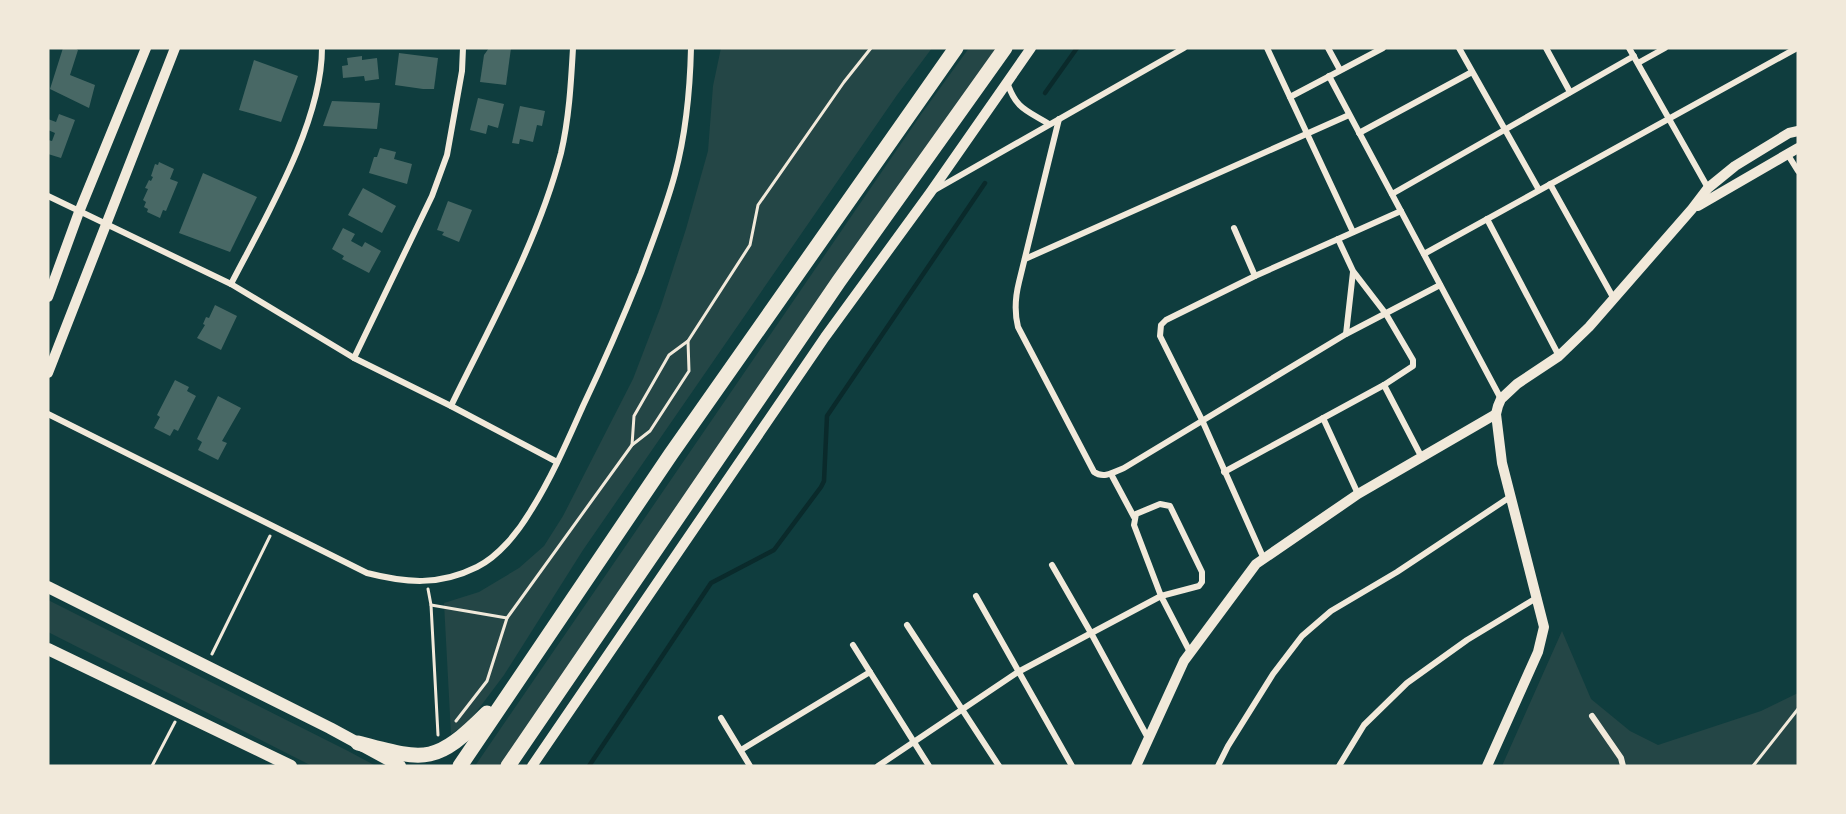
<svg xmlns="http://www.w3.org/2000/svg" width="1846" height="814" font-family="'Crimson Pro',serif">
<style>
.green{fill:#244646}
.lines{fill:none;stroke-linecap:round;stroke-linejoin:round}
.stream{stroke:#0a2a2b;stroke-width:4.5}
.building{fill:#486865}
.path{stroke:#f1e9da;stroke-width:3}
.minor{stroke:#f1e9da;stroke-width:6}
.tertiary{stroke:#f1e9da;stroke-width:10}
.secondary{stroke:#f1e9da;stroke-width:12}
.trunk{stroke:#f1e9da;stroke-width:15}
</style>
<rect width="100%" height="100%" fill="#0f3d3e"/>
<g class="green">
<polygon points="721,48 932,48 897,95 583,550 504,675 468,723 451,734 444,603 479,592 519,568 544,546 563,516 633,379 661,306 686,229 708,151 713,86"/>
<path d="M969 48H997C826 282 667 525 505 766H475L922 113Z"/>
<polygon points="48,600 348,751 376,766 312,766 48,632"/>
<polygon points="1562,631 1591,699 1630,731 1658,745 1761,711 1798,693 1798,766 1502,766"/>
</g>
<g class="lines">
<g class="stream">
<polyline points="1045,93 1077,48"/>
<polyline points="589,766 711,583 774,550 821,487 824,481 827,416 985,183"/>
</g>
</g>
<g class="building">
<polygon points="63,48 75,48 78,50 70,75 95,85 89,108 50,89"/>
<polygon points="489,48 511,48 506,85 480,82 484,55"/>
<polygon points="399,53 438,58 434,89 423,89 395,85"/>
<polygon points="362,56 362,60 377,58 379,79 365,81 364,76 343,78 342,66 348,65 347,58"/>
<polygon points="254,60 298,76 281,122 239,110"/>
<polygon points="478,98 504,104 498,128 488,125 486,134 470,130"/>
<polygon points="332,101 380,103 377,129 323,126"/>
<polygon points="520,106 545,111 542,126 537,125 533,142 520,139 519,144 512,143"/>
<polygon points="59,114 75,120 61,158 48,154 48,140 52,141 55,133 48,130 48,119 56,122"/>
<polygon points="380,148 396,152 394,159 412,164 407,184 369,173 374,157 377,157"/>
<polygon points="159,162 174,169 170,179 178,182 166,211 163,210 160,218 147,212 148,209 144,207 146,202 143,200 148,189 145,188 149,180 151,181 153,177 151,176 155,164 158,165"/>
<polygon points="203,173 257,197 230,252 179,233"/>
<polygon points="363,188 396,206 382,233 348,215"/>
<polygon points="448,201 472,210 459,242 442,235 444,232 437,230"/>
<polygon points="343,228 355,234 351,241 362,247 365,242 381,251 369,273 342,259 344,256 332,249"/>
<polygon points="215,305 237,316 221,350 197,338 205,325 203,324 206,317 209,318"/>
<polygon points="175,380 189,387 187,391 196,396 178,431 174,429 170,436 154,428 160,417 157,415"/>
<polygon points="218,396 241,408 222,441 227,443 218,460 198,450 202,442 197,439"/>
</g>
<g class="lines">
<g class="path">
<polyline points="632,445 634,416 669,355 688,341 750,245 758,205 844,82 871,48"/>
<polyline points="428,589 431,605 438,735"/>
<polyline points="431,605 507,618"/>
<polyline points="212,654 270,536"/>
<polyline points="456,721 487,681 507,618 632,445 650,431 689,371 688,341"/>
<polyline points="152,766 175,722"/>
<polyline points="1753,766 1798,709"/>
</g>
<g class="minor">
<polyline points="1267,48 1353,232"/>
<polyline points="1328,48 1340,70"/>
<polyline points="1459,48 1539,190"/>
<polyline points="1546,48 1570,92"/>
<polyline points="1629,48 1708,188"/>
<polyline points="1638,63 1665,48"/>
<polyline points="1329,76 1501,399"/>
<path d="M1007 82C1016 109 1026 110 1049 124"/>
<polyline points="1290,97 1383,48"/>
<path d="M1059 119 1019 282C1015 298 1014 311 1018 327L1094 472C1104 479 1114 472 1124 468L1346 334 1440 285"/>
<polyline points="1359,133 1472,72"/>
<polyline points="1788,155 1798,171"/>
<polyline points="1550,184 1614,299"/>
<polyline points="933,191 1184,48"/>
<polyline points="1392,194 1634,56"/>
<polyline points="48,196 231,284 354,358 451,406 557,462"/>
<polyline points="1487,219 1559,356"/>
<polyline points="1234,228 1255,276"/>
<polyline points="1424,254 1797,48"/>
<polyline points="1025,259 1349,115"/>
<path d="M231 284C265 218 322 123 322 48"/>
<polyline points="1346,334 1353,272"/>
<polyline points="354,358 432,196 447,155 462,71 463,48"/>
<polyline points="1384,385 1421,456"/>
<path d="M451 406C491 324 538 241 561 153 569 119 571 83 573 48"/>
<path d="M48 414 367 573C406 583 439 586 477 567 499 556 518 532 530 512 551 479 567 442 583 406 604 362 623 318 641 273 653 240 666 208 675 174 686 133 690 91 691 48"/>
<polyline points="1323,418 1358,494"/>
<polyline points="1224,472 1384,385 1413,366 1413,360 1386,314 1353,271 1338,239"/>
<polyline points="1111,474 1134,517"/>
<polyline points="1263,557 1202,420 1160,336 1161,325 1166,320 1255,276 1401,211"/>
<polyline points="1052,565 1091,633 1148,738"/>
<polyline points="976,596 1072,766"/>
<polyline points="907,625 999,766"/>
<polyline points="853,645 929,766"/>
<polyline points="1592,716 1621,758 1623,766"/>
<polyline points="721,718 750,766"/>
<polyline points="741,750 870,672"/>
<polyline points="878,766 1018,672 1161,596 1199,586 1202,582 1202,572 1170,506 1160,504 1136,514 1134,525 1161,596 1190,652"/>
<polyline points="1218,766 1228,746 1273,674 1302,636 1331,611 1397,572 1510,497"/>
<polyline points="1339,766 1364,725 1407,683 1467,640 1538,597"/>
</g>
<g class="tertiary">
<polyline points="1698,206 1798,148"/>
<polyline points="48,297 79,212 146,48"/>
<polyline points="48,373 175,48"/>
<polyline points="532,766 825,337 930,193 1031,48"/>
<polyline points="1136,766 1184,661 1256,564 1358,494 1496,414"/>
<polyline points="1487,766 1538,652 1544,627 1502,463 1496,414 1498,406 1501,399 1517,384 1559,356 1589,327 1692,209 1708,188 1735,166 1789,133 1798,131"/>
</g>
<g class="secondary">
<polyline points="48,587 330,728 400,766"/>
<polyline points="48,649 291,766"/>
</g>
<g class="trunk">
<path d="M358 743C426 761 435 765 487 713"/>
<polyline points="460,766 671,454 956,48"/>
<polyline points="508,766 839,281 1005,48"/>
</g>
</g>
<rect width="1846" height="814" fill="none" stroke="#f1e9da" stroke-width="99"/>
</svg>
